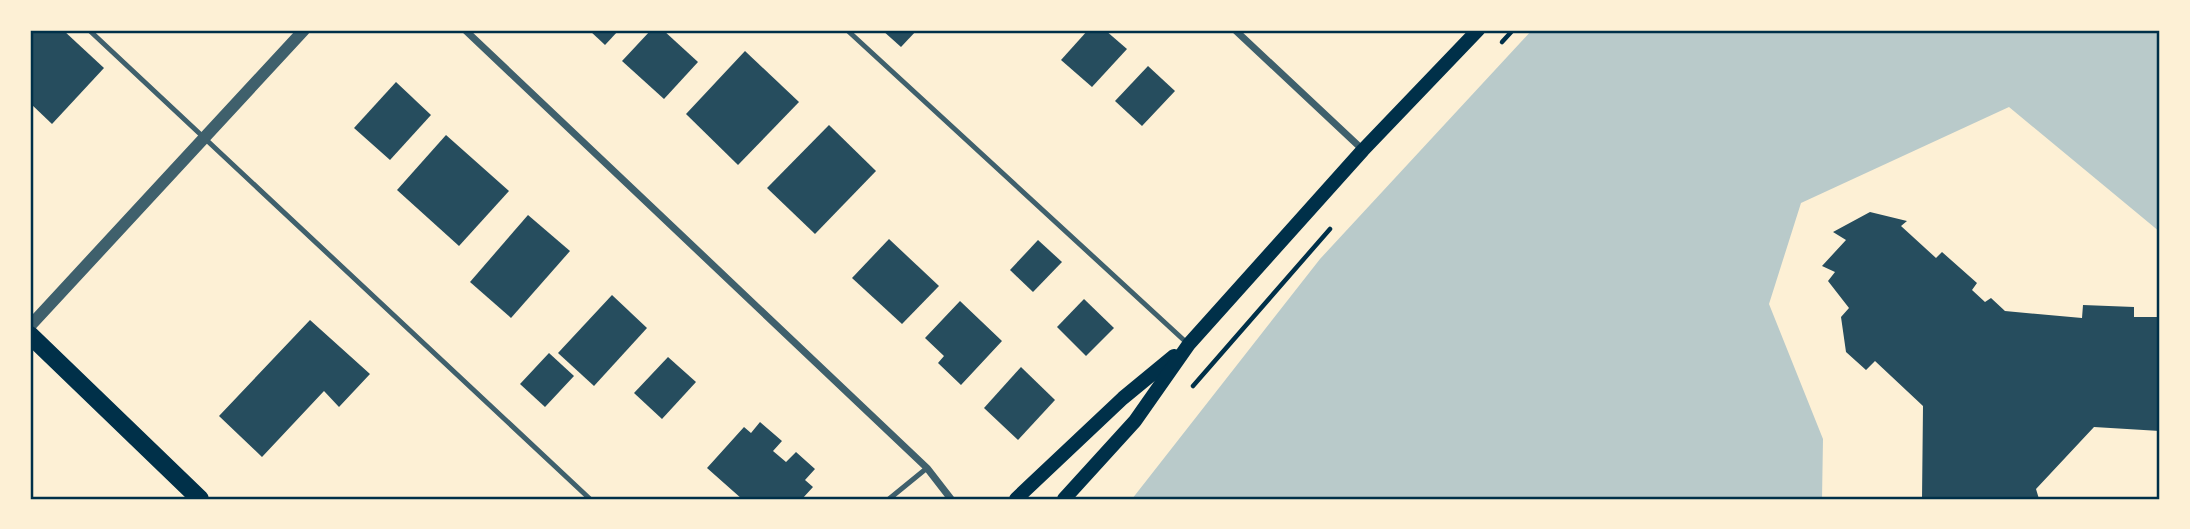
<svg xmlns="http://www.w3.org/2000/svg" width="2190" height="529" font-family="Commissioner,sans-serif">
<style>
.green{fill:#b9caca}
.building{fill:#264d5e}
.lines{fill:none;stroke-linecap:round;stroke-linejoin:round}
.path{stroke:#003049;stroke-width:4.5}
.service{stroke:#3f606c;stroke-width:5}
.minor{stroke:#3f606c;stroke-width:7}
.tertiary{stroke:#3f606c;stroke-width:12}
.secondary{stroke:#003049;stroke-width:14}
.primary{stroke:#003049;stroke-width:18}
.neatline{fill:none;stroke:#003049;stroke-width:2.5}
</style>
<rect width="100%" height="100%" fill="#fdf0d5"/>
<polygon class="green" points="1532,30 2160,30 2160,232 2009,107 1801,203 1769,304 1823,439 1822,499 1132,499 1320,259"/>
<g class="building">
<polygon points="30,30 63,30 104,68 52,124 30,103"/>
<polygon points="589,30 619,30 605,45"/>
<polygon points="651,30 663,30 698,62 664,99 622,61"/>
<polygon points="882,30 917,30 901,47"/>
<polygon points="1088,30 1105,30 1127,49 1092,87 1061,60"/>
<polygon points="745,51 799,102 738,165 686,114"/>
<polygon points="1148,66 1175,91 1142,126 1115,101"/>
<polygon points="396,82 431,115 390,160 354,128"/>
<polygon points="829,125 876,171 815,234 767,188"/>
<polygon points="446,135 509,191 459,246 397,190"/>
<polygon points="1870,212 1907,221 1901,226 1936,258 1942,252 1977,283 1972,290 1985,302 1991,298 2005,311 2082,318 2083,305 2134,307 2134,317 2160,317 2160,431 2094,427 2036,489 2039,499 1922,499 1923,406 1875,361 1866,370 1846,352 1841,317 1849,308 1828,281 1835,272 1822,266 1846,240 1833,232"/>
<polygon points="528,215 570,251 511,318 470,282"/>
<polygon points="889,239 939,286 902,324 852,278"/>
<polygon points="1038,240 1062,262 1033,292 1010,270"/>
<polygon points="612,295 647,328 594,386 558,353"/>
<polygon points="1084,299 1114,328 1086,356 1057,327"/>
<polygon points="960,301 1002,341 961,385 938,363 944,356 925,338"/>
<polygon points="310,320 370,374 339,407 324,391 262,457 219,416"/>
<polygon points="549,353 574,376 545,407 520,384"/>
<polygon points="668,357 696,382 662,419 634,393"/>
<polygon points="1021,367 1055,400 1018,440 984,408"/>
<polygon points="760,422 782,441 773,451 786,462 796,452 815,469 805,480 813,487 802,499 742,499 707,468 744,427 751,433"/>
</g>
<g class="lines">
<g class="path">
<polyline points="1502,42 1513,30"/>
<polyline points="1193,386 1330,229"/>
</g>
<g class="service">
<polyline points="89,30 590,499"/>
<polyline points="847,30 1187,343"/>
<polyline points="889,499 927,468"/>
</g>
<g class="minor">
<polyline points="465,30 927,468 951,499"/>
<polyline points="1235,30 1363,150"/>
</g>
<polyline class="tertiary" points="30,326 304,30"/>
<g class="secondary">
<polyline points="1016,499 1123,398 1174,356"/>
<polyline points="1064,499 1135,421 1189,344 1363,150 1478,30"/>
</g>
<polyline class="primary" points="30,335 200,499"/>
</g>
<rect width="2190" height="529" fill="none" stroke="#fdf0d5" stroke-width="63"/>
<rect x="32" y="32" width="2126" height="466" class="neatline"/>
</svg>
